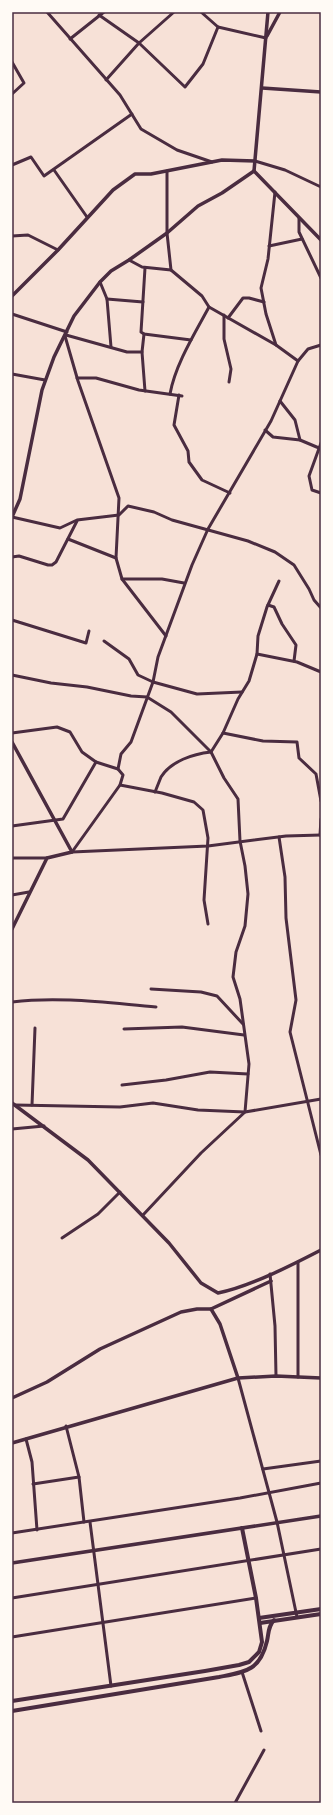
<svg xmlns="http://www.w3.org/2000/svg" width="333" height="1815" font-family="'PT Sans',sans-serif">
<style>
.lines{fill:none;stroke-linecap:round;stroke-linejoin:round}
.minor{stroke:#4a2c40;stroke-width:3}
.tertiary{stroke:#4a2c40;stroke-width:3.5}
.secondary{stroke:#4a2c40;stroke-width:4}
.neatline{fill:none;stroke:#4a2c40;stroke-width:1.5}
</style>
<rect width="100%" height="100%" fill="#f7e1d7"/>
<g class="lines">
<g class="minor">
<polyline points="47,12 120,95 141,129 177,150 212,162"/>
<polyline points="201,12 218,27 266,38"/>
<polyline points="99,15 139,43 185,87 203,64 218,27"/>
<polyline points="70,39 104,12"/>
<polyline points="12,62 24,83 12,94"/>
<polyline points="106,80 139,43 174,12"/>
<polyline points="255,161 285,170 321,187"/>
<polyline points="12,165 31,157 44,176 132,114"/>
<polyline points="54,170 87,217"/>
<polyline points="167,171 167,233 171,270 202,296 209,307 276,345 298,361 308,349 321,345"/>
<polyline points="275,192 268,259 261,288 266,314 276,345"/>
<polyline points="299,218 299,232 321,278"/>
<polyline points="12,236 28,235 58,250"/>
<polyline points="269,246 302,239"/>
<polyline points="129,260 142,267 171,270"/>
<polyline points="145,268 141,332 144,334 191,340"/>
<polyline points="100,282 107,299 111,347"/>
<polyline points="107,299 143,302"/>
<polyline points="12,314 67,332"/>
<polyline points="224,315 224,339 231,369 229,382"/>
<polyline points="228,318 243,298 249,298 264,302"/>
<polyline points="144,334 142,352 145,391"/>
<polyline points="66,335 127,352 142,352"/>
<polyline points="65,336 78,381 119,498 116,558 122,579 166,636"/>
<polyline points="12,374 45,380"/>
<polyline points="77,378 96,378 139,390 182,396"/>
<path d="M170 394C175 365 195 333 209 307"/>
<polyline points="179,395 174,425 188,451 189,462 202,480 230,493"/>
<polyline points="280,401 295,420 300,440"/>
<polyline points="265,430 273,437 300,440 319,448"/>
<polyline points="321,443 309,476 312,490 321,493"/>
<polyline points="12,517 60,528 77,520 119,515 128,506 154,512 172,520 248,541 275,552 294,565 309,589 314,600 321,608"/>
<polyline points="68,539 116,558"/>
<polyline points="12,557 19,556 48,565 52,565 56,562 77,521"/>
<polyline points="122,579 162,579 184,583"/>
<polyline points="268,605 274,607 282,624 296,645 294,661"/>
<polyline points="12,620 86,643 89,631"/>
<polyline points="104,641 129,659 138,675 153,682 197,694 242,692"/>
<polyline points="257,654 297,662 321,672"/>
<polyline points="12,675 51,683 87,687 131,696 147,697 171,712 211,752 224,778 238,799 240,841 245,866 248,894 245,926 236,952 233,977 240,999 249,1064 245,1112 201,1153 143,1215"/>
<polyline points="12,733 57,727 70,732 82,752 96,762 63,819 12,826"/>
<polyline points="223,733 263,741 297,742 299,758 316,774 321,801"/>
<polyline points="211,752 223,733 238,699 249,681 257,654 258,636 267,607 279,581"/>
<polyline points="96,762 118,769"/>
<polyline points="120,785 162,793 194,802 203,810 208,838 204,900 208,924"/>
<path d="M155 792C157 787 159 782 161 777 171 761 193 754 211 752"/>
<polyline points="320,835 321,819"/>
<polyline points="279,837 285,877 286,918 296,1000 290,1032 321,1155"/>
<polyline points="72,852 120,785 123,775 118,769 121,754 131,742 153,682 158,657 192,565 208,529 271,421 298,361"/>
<polyline points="72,852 208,846 286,836 321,835"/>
<polyline points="12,858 47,858"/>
<polyline points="12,895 29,892"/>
<polyline points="151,989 201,992 217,996 243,1024"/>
<path d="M12 1002C60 996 108 1003 156 1007"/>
<polyline points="124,1029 182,1027 244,1035"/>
<polyline points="122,1085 166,1080 210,1072 248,1074"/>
<polyline points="15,1105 120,1107 153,1103 198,1110 245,1112 321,1099"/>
<polyline points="32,1105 35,1028"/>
<polyline points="12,1129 44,1126"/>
<polyline points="62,1238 98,1214 120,1192"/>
<polyline points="298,1262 298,1377"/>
<polyline points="270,1274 275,1326 276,1376"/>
<polyline points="238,1378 277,1522 297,1617"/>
<polyline points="66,1426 79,1477 84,1522"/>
<polyline points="26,1439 32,1462 37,1530"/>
<polyline points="263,1469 321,1461"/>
<polyline points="33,1484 79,1477"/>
<polyline points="90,1522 111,1686"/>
<polyline points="12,1533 240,1498 321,1483"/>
<polyline points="12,1598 321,1549"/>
<polyline points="12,1637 256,1598"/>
<polyline points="242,1672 261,1731"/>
<polyline points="235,1803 264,1750"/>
</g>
<g class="tertiary">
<polyline points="267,36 280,12"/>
<polyline points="262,88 321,92"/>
<polyline points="254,171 268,12"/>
<polyline points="254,171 321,240"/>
<polyline points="12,296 58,250 113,190 135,174 151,174 222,160 255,161"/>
<polyline points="12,517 20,499 42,390 54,357 74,316 100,282 111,271 129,260 167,233 198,206 222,193 254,171"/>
<polyline points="12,742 72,852 47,858 12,929"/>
<path d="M12 1103 88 1160 169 1243 201 1283 218 1293C249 1287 292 1265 321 1250"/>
<polyline points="211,1309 220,1324 238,1378"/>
<polyline points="12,1398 47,1382 100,1349 181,1312 197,1309 211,1309 271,1281"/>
<polyline points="12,1443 238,1378 276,1376 321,1378"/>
<polyline points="12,1563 321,1516"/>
</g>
<g class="secondary">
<polyline points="259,1618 321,1609"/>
<polyline points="260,1623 321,1614"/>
<polyline points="12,1701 205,1671 239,1665 249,1662 259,1652 262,1642 256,1598 242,1528"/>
<path d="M12 1711 219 1677C245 1672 260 1671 267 1641 269 1632 268 1627 274 1620"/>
</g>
</g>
<rect width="333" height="1815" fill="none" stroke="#fffaf5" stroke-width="26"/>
<rect x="13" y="13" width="307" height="1789" class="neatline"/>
</svg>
